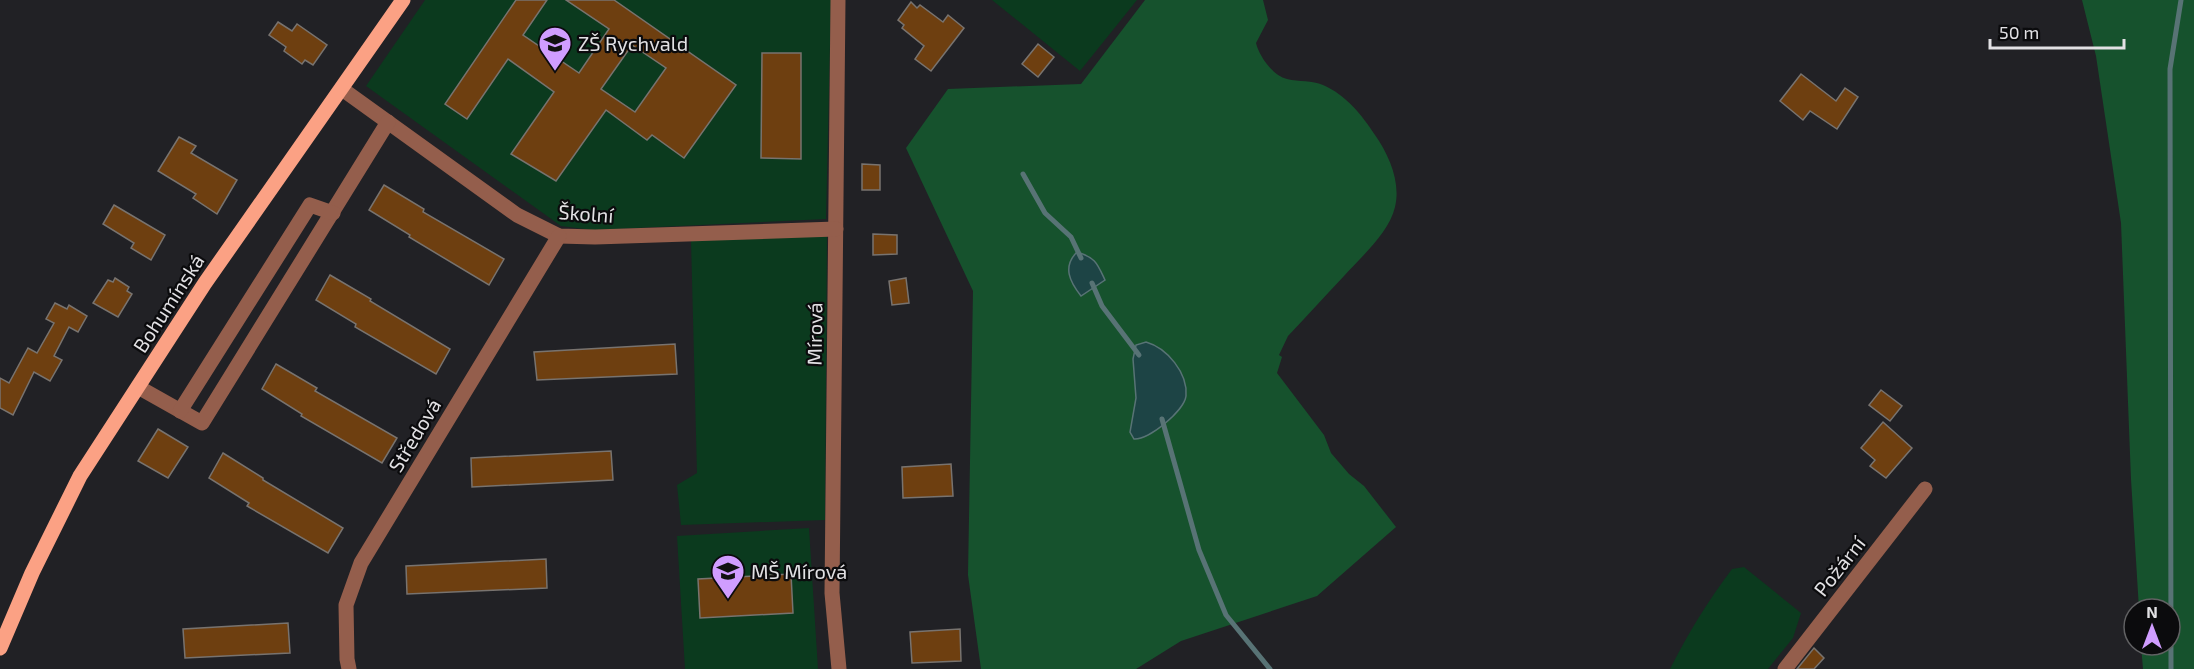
<svg xmlns="http://www.w3.org/2000/svg" width="2194" height="669" font-family="'Exo 2',sans-serif">
<style>
.green{fill:#0b3a1e}
.forest{fill:#16522d}
.water{fill:#1d4445;stroke:#587375;stroke-width:1.5}
.lines{fill:none;stroke-linecap:round;stroke-linejoin:round}
.stream{stroke:#587375;stroke-width:5}
.building{fill:#6e3f10;stroke:#78736f;stroke-width:1.5;fill-rule:evenodd}
.minor{stroke:#945e4c;stroke-width:15}
.major{stroke:#fba184;stroke-width:15}
.labels{text-anchor:middle;dominant-baseline:central;stroke-width:4.5;stroke-linejoin:round;paint-order:stroke}
.poi-label{font-size:20px;fill:#e2e1e4;stroke:#0b0b0d;text-anchor:start}
.street-label{font-size:20px;fill:#e2e1e4;stroke:#0b0b0d}
</style>
<rect width="100%" height="100%" fill="#212125"/>
<g class="green">
<polygon points="425,0 831,0 826,219 593,230 561,226 366,86"/>
<polygon points="992,0 1137,0 1080,71"/>
<polygon points="827,235 825,520 681,525 677,485 697,473 691,241"/>
<polygon points="809,528 818,669 685,669 677,536"/>
<path d="M1744 567 1801 613 1793 638 1768 669H1670C1688 633 1708 601 1732 569Z"/>
</g>
<g class="forest">
<path d="M1145 0H1263L1268 20 1256 43C1259 56 1273 76 1287 79 1299 82 1312 80 1323 85 1346 95 1362 115 1375 135 1389 155 1401 182 1395 207 1389 233 1361 257 1344 276 1325 296 1307 316 1288 336L1279 355 1282 357 1277 373 1324 435 1331 453 1349 474 1364 486 1396 527 1317 596 1181 641 1136 669H981L968 575 973 291 906 148 948 89 1081 84Z"/>
<polygon points="2082,0 2194,0 2194,669 2143,669 2141,645 2170,645 2170,609 2139,609 2131,479 2121,223 2096,56"/>
</g>
<g class="water">
<path d="M1077 252C1096 258 1097 263 1105 280L1081 296C1070 282 1062 267 1077 252Z"/>
<path d="M1146 342C1167 348 1188 373 1186 396 1184 411 1149 440 1134 439L1130 432 1136 398 1133 359 1136 345Z"/>
</g>
<g class="lines">
<g class="stream">
<polyline points="1023,174 1045,213 1071,237 1081,258"/>
<polyline points="1092,283 1102,306 1139,355"/>
<polyline points="1162,419 1199,550 1226,615 1270,669"/>
<polyline points="2171,669 2170,69 2181,0"/>
</g>
</g>
<g class="building">
<path d="M516 0H547L523 35 579 73 609 29 566 0H614L736 85 684 158 652 135 647 140 606 110 556 181 511 154 554 92 508 59 467 119 445 104ZM632 45 666 68 635 112 601 89Z"/>
<polygon points="911,2 917,8 920,5 943,22 948,15 964,28 931,71 915,59 924,46 902,28 904,25 898,20"/>
<polygon points="278,22 292,31 297,24 327,45 313,65 305,60 302,64 284,51 286,47 269,35"/>
<polygon points="1038,44 1054,57 1038,77 1022,64"/>
<polygon points="762,53 801,53 801,159 761,158"/>
<polygon points="1801,74 1836,101 1845,88 1858,97 1837,129 1810,111 1803,120 1780,101"/>
<polygon points="179,137 196,146 191,153 237,180 217,214 193,198 196,194 158,171"/>
<polygon points="862,164 880,165 880,190 862,190"/>
<polygon points="384,185 424,209 423,212 504,259 489,285 409,237 410,235 369,210"/>
<polygon points="114,205 165,235 151,260 131,248 134,243 103,224"/>
<polygon points="873,234 897,235 897,254 873,255"/>
<polygon points="330,275 371,299 370,301 450,349 436,374 355,327 356,324 316,300"/>
<polygon points="115,278 129,287 127,291 132,294 118,317 93,303 108,280 113,282"/>
<polygon points="906,278 909,303 892,305 889,281"/>
<polygon points="55,303 67,309 69,305 87,316 78,332 69,327 54,356 62,360 50,381 34,372 13,415 0,408 0,378 9,383 28,348 37,353 54,323 46,319"/>
<polygon points="675,344 677,374 537,380 534,352"/>
<polygon points="276,364 317,388 315,391 397,438 382,463 301,416 302,414 262,389"/>
<polygon points="1881,390 1902,406 1890,421 1869,405"/>
<polygon points="1883,422 1912,448 1886,478 1870,466 1875,460 1861,448"/>
<polygon points="158,429 188,447 168,478 138,461"/>
<polygon points="611,451 613,480 472,487 471,458"/>
<polygon points="223,453 263,478 263,480 343,528 328,553 247,506 249,503 209,478"/>
<polygon points="951,464 953,496 903,498 902,467"/>
<polygon points="546,559 547,588 407,594 406,566"/>
<polygon points="791,574 793,613 700,618 698,579"/>
<polygon points="288,623 290,653 185,658 183,629"/>
<polygon points="960,629 961,661 912,663 910,632"/>
<polygon points="1814,648 1824,658 1814,669 1797,669"/>
</g>
<g class="lines">
<g class="minor">
<polyline points="838,0 832,593 839,669"/>
<polyline points="342,89 517,215 559,236 595,237 836,229"/>
<polyline points="138,387 202,423 388,122"/>
<polyline points="180,411 310,205 333,213"/>
<polyline points="349,669 347,659 346,605 361,563 559,236"/>
<polyline points="1785,669 1925,489"/>
</g>
<polyline class="major" points="0,648 32,573 80,476 205,283 403,0"/>
</g>
<defs>
<g id="school-pin" transform="scale(1.725)"><path d="M0 17L-7.5 6A9.5 9.5 0 1 1 7.5 6Z" fill="#d09dff" stroke="#0b0b0d"/><path d="M0-5L7-2L0 1L-7-2ZM-4 1L0 2.5L4 1V4Q0 6-4 4Z" fill="#111"/></g>
</defs>
<g fill-rule="evenodd">
<use href="#school-pin" x="555" y="43"/>
<use href="#school-pin" x="728" y="571"/>
</g>
<g class="labels">
<g class="poi-label">
<text x="578" y="43">ZŠ Rychvald</text>
<text x="751" y="571">MŠ Mírová</text>
</g>
<g class="street-label">
<text transform="translate(586 213) rotate(4)">Školní</text>
<text transform="translate(168 303) rotate(-57)">Bohumínská</text>
<text transform="translate(814 334) rotate(-89)">Mírová</text>
<text transform="translate(414 435) rotate(-59)">Středová</text>
<text transform="translate(1839 566) rotate(-52)">Požární</text>
</g>
</g>
<g transform="translate(2152 627)"><circle r="28" fill="#0b0b0d" stroke="#616163" stroke-width="1.5"/>
<path d="M0-4.5L10 22L0 15L-10 22Z" fill="#d09dff"/>
<text y="-9" font-size="16" font-weight="bold" text-anchor="middle" fill="#e2e1e4">N</text>
</g>
<path d="M1990 39v9h134v-9" fill="none" stroke="#e2e1e4" stroke-width="3"/>
<text x="1999" y="39" font-size="18" fill="#e2e1e4" stroke="#0b0b0d" stroke-width="4.5" paint-order="stroke">50 m</text>
</svg>
